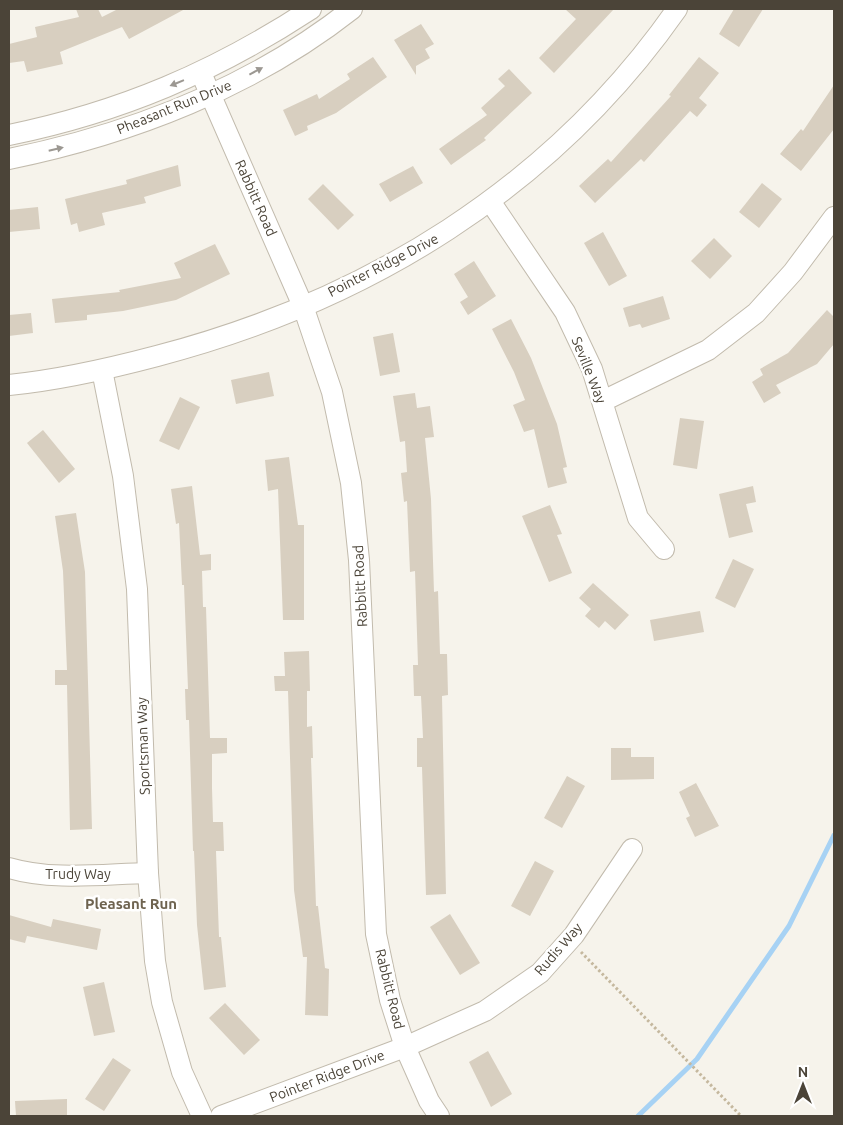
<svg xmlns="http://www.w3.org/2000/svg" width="843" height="1125" font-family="Ubuntu,sans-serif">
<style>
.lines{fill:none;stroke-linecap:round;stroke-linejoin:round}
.stream{stroke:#a7d2f4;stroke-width:5}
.building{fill:#d8cfc0}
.minor-casing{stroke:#c2bbad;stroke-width:22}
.path{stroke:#c5b89e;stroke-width:3;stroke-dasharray:2.5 2.5;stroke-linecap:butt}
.minor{stroke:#fff;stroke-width:20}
.oneway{fill:#9c9892}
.labels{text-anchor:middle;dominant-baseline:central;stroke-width:5;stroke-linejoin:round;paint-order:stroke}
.street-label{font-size:14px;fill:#4b4438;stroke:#fff}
.neighbourhood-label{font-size:15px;font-weight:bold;fill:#6e634f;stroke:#fff}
</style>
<rect width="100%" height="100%" fill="#f6f3eb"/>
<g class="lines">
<polyline class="stream" points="638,1116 697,1059 789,926 834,835"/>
</g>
<g class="building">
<polygon points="76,9 98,9 102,17 118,9 185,9 129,39 122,27 60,52 63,64 27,72 24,61 9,63 9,44 37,37 35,27 79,17"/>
<polygon points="565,9 614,9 554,73 539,58 576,19"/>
<polygon points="734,9 763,9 739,47 719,34"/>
<polygon points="421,24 434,44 425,49 430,58 416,66 416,75 394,40"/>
<polygon points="373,57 387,77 336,113 307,126 308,130 295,136 283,110 317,94 319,99 350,79 347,74"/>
<polygon points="699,57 719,73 699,98 707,105 697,117 690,111 644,162 641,159 595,203 579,186 608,159 611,162 671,96 669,95"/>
<polygon points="509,69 532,93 484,138 486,140 451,165 439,149 487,115 481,108 505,86 498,79"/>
<polygon points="834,85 834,129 801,171 780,154 801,129 803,131"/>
<polygon points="178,165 181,186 144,197 146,203 102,213 105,225 79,232 77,223 71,225 65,199 127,184 126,180"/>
<polygon points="413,166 423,183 390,202 379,184"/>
<polygon points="762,183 782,199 759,228 739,212"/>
<polygon points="323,184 354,215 338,230 308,199"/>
<polygon points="38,207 40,229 9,232 9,210"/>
<polygon points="603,232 627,276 609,286 584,243"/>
<polygon points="714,238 732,256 710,279 691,261"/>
<polygon points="215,244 230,274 176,300 123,311 87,315 87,320 55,323 52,299 120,292 119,290 181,278 174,263"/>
<polygon points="474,261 496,296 468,315 460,302 468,297 454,274"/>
<polygon points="663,296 670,319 642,328 640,324 629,327 623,308"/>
<polygon points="827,310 834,317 834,344 817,364 776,385 781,393 764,403 752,382 763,375 760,369 788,353"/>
<polygon points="31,313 33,333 9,336 9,315"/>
<polygon points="511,319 531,358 557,424 567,467 563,468 567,483 548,488 534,429 524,432 513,405 525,400 514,372 492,329"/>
<polygon points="393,333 400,372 380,376 373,337"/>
<polygon points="269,372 274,396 236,404 231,380"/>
<polygon points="415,393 417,408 430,406 434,437 425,438 431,499 434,592 438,591 440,654 447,654 448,695 442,696 446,894 426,895 422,767 417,767 417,738 423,738 421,696 414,696 413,665 418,665 415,571 410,572 407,501 404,502 401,473 407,472 405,441 400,442 393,396"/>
<polygon points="180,397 200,407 179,450 159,441"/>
<polygon points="680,418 704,421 697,469 673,465"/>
<polygon points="43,430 75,469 59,483 27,443"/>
<polygon points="289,457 298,525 304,525 304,620 283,620 278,489 268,491 265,460"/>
<polygon points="192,486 200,555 211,554 211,570 202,571 203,607 206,607 210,738 227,738 227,753 212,754 212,788 213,822 223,822 224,851 216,851 219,937 221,937 226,987 204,990 197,925 194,851 193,851 189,720 186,720 185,689 188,689 184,585 182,585 179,523 176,524 171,489"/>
<polygon points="753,486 756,502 746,504 753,532 729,538 719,494"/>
<polygon points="550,505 562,534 557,535 572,573 549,582 522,516"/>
<polygon points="76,513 85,572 92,829 70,830 67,685 55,685 55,670 67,670 63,571 55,516"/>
<polygon points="733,559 754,569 735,608 715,598"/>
<polygon points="593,583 629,615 615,630 605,621 599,628 585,616 591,609 579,598"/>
<polygon points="700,611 704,632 654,641 650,620"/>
<polygon points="309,651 310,691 307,691 307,727 312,726 313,758 311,758 316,906 318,906 325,968 329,969 328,1016 305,1015 307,957 303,957 294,890 288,691 275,691 274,676 285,676 284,652"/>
<polygon points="611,748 631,748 631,757 654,757 654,779 611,780"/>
<polygon points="567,776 585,786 562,828 544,818"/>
<polygon points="696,783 719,826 695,837 686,818 690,816 679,792"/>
<polygon points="535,861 554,871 530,916 511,906"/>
<polygon points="450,914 480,963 460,975 430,927"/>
<polygon points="9,915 51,927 53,919 101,929 97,950 27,936 25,943 9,939"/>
<polygon points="104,982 115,1032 94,1036 83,987"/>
<polygon points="225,1003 260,1040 244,1055 209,1018"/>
<polygon points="488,1051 512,1094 491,1107 469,1062"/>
<polygon points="113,1058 131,1070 104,1111 85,1099"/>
<polygon points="67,1099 67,1116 16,1116 15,1101"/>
</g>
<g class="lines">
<g class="minor-casing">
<g id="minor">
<polyline points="201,73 303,306 332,392 351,483 359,560 376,934 390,1000 405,1047 429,1101 439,1116"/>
<path d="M9 135C121 112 215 72 311 9"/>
<path d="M9 159C131 134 253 87 352 9"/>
<polyline points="490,201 565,312 592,369 638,518 664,549"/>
<polyline points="102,370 123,476 137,589 148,873 155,961 162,1002 182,1072 202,1116"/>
<path d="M9 385C59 380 108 369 157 356 367 301 551 189 677 9"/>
<polyline points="603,401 708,350 756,313 793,272 834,217"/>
<path d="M9 868C53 881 103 874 148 873"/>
<polyline points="221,1116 405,1047 485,1011 540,973 574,935 632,849"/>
</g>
</g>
<polyline class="path" points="581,952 741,1116"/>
<use href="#minor" class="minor"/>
</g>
<defs><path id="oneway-solid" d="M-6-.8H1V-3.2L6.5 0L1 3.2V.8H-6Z" transform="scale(1.25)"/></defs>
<g class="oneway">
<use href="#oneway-solid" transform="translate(256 71) rotate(-28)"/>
<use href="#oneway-solid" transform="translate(177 83) rotate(158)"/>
<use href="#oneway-solid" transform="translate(56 149) rotate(-13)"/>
</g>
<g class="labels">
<g class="street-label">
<text transform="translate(174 107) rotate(-22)">Pheasant Run Drive</text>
<text transform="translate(256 198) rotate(66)">Rabbitt Road</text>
<text transform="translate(383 265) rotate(-27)">Pointer Ridge Drive</text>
<text transform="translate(589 370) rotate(68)">Seville Way</text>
<text transform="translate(360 586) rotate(-93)">Rabbitt Road</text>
<text transform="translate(143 746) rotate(-92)">Sportsman Way</text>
<text x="78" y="874">Trudy Way</text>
<text transform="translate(558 949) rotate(-49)">Rudis Way</text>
<text transform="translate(390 989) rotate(76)">Rabbitt Road</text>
<text transform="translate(327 1076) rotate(-21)">Pointer Ridge Drive</text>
</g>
<g class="neighbourhood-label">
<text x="131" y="903">Pleasant Run</text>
</g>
</g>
<rect width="843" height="1125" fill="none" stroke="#4b4438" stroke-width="20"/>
<g transform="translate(803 1085)" stroke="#ffffff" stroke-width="4" paint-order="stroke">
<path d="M0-4L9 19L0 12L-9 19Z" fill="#4b4438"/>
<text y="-8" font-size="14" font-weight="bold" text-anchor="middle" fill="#4b4438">N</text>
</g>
</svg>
